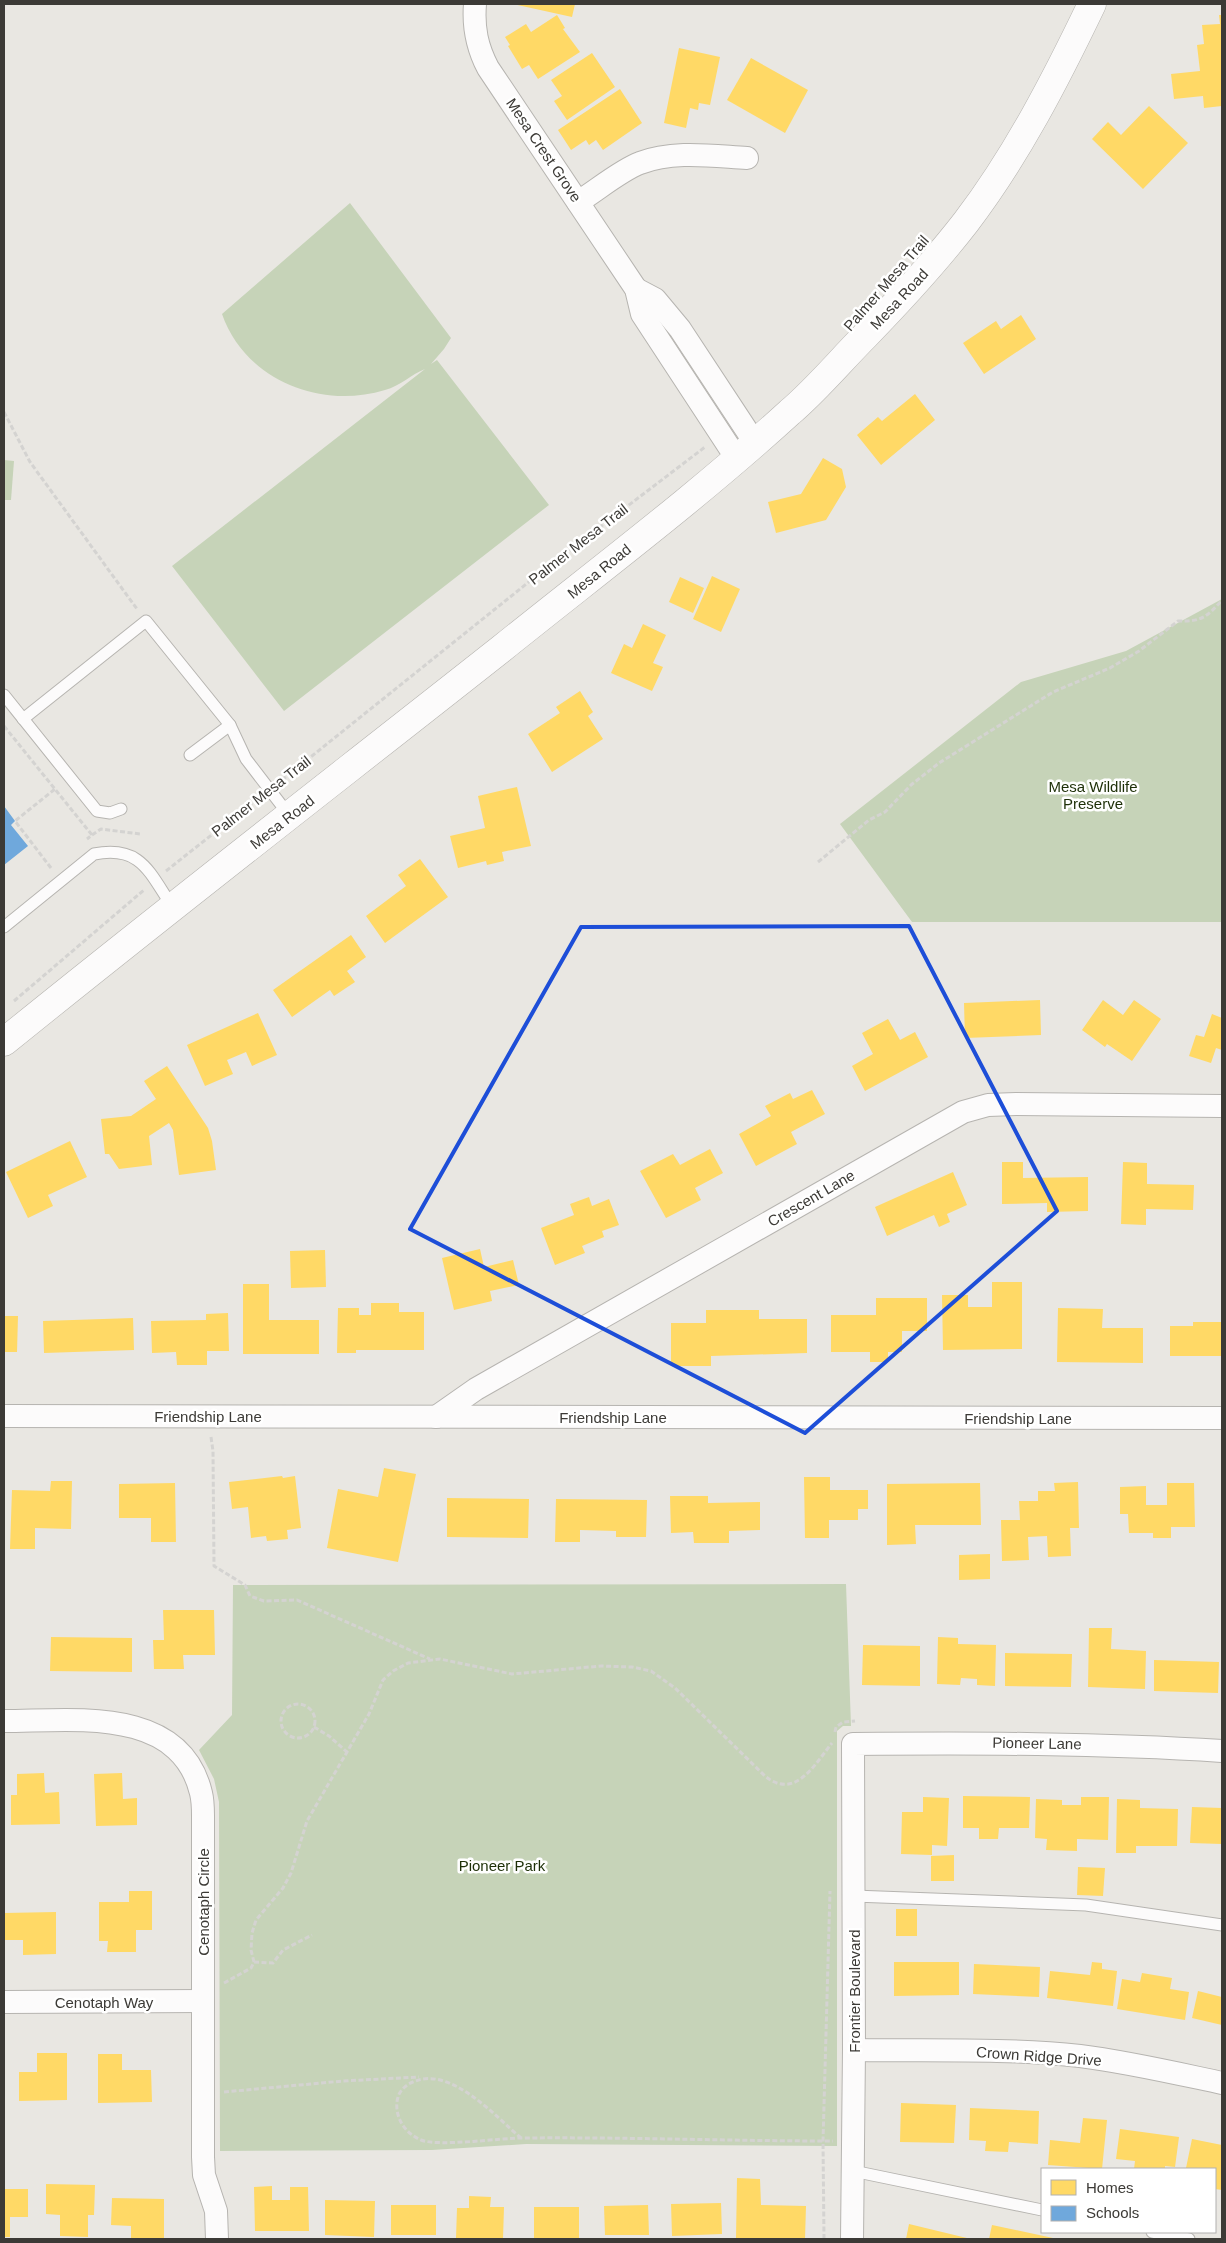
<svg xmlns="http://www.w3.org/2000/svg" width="1226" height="2243" font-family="Helvetica,sans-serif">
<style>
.green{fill:#c6d3b8}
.homes{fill:#ffd966}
.schools{fill:#6fa8dc}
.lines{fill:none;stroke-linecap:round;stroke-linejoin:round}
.lane-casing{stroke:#b6b4b0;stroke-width:13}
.street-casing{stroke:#b6b4b0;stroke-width:24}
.secondary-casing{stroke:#b6b4b0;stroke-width:29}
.path{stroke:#d4d3d1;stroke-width:3;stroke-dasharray:5 2.5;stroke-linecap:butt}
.lane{stroke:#fcfbfb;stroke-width:11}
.street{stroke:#fcfbfb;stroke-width:22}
.secondary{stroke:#fcfbfb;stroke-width:28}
.marked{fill:none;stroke:#1d4ed8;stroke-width:4;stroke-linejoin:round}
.labels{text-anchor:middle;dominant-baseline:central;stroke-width:5;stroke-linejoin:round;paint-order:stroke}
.street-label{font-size:15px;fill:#3c3a36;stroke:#fff}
.park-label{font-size:15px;fill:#1d2f07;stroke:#fff}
</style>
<rect width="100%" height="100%" fill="#e9e7e2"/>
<g class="green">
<path d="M350 203 451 338 444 349 431 364 437 360 549 505 284 711 172 566 425 369C412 374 400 386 385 390 320 410 245 380 222 314Z"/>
<polygon points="4,460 14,461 11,500 4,500"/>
<polygon points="1222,599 1222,922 912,922 840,824 1021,682 1126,651"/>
<polygon points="846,1584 851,1726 843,1726 837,1731 837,2146 526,2144 432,2150 220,2151 219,1802 214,1779 199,1750 232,1715 233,1585"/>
</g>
<g class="homes">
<polygon points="513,4 575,4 572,17"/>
<polygon points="557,15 565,28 563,29 580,52 538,79 529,65 522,69 508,46 510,45 505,37 526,24 531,32"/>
<polygon points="1219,15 1222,15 1222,106 1204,108 1203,96 1174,99 1171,74 1200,71 1197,45 1204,44 1202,25 1220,24"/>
<polygon points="679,48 720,57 710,105 699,103 698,110 690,108 686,128 664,123"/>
<polygon points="592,53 615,87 567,120 554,101 562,96 551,80"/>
<polygon points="751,58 808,90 785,133 727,100"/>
<polygon points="620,89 642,123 603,150 596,140 589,145 586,140 571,150 558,130"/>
<polygon points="1149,106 1188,143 1143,189 1092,139 1108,122 1121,135"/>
<polygon points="1021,315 1036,339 984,374 963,343 996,321 1001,329"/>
<polygon points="915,394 935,420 881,465 857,435 878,417 882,421"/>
<polygon points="823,458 842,469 846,487 826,520 776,533 768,502 801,494"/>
<polygon points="712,576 740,589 721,632 693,619"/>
<polygon points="680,577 704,588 693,613 669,602"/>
<polygon points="643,624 666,635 653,663 663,667 652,691 611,673 624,644 632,648"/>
<polygon points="580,691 593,712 588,716 603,739 552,772 528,734 560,713 556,707"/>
<polygon points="517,787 531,846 502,852 504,861 487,865 486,861 458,868 450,836 485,828 478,796"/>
<polygon points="420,859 448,897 385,943 366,916 406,886 398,875"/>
<polygon points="351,935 366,957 347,971 355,982 334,996 330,990 292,1017 273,990"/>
<polygon points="1040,1000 1041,1035 965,1038 964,1003"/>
<polygon points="1103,1000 1123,1015 1134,1000 1161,1019 1132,1061 1107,1044 1105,1047 1082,1030"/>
<polygon points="258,1013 277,1055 252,1066 246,1052 227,1060 233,1074 205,1086 187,1045"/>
<polygon points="1212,1014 1222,1018 1222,1050 1216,1048 1211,1063 1189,1056 1196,1035 1204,1037"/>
<polygon points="888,1019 900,1040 915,1032 928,1057 865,1091 852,1066 873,1054 862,1033"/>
<polygon points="167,1066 208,1128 212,1141 216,1170 179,1175 173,1130 169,1123 149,1136 152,1165 119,1169 109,1154 105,1154 101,1119 131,1116 156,1099 144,1081"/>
<polygon points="812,1090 825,1114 791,1132 797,1144 756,1166 739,1134 771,1116 765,1106 790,1093 793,1099"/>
<polygon points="70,1141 87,1177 48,1195 53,1206 28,1218 6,1172"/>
<polygon points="710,1149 723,1173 695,1188 701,1200 666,1218 640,1171 673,1154 680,1165"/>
<polygon points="1002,1162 1023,1162 1023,1178 1088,1177 1088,1211 1047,1212 1047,1203 1002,1204"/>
<polygon points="1123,1162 1147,1163 1147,1184 1194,1185 1193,1210 1146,1209 1146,1225 1121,1224"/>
<polygon points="953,1172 967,1205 947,1214 950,1222 939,1227 934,1215 887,1236 875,1207"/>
<polygon points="589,1197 592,1206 609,1199 619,1225 602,1231 604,1237 582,1246 585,1253 555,1265 541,1228 574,1215 570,1204"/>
<polygon points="480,1249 484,1267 513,1260 519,1285 490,1291 492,1301 454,1310 442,1258"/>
<polygon points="325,1250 326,1287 291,1288 290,1251"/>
<polygon points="992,1282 1022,1282 1022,1349 943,1350 942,1295 968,1295 968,1307 992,1307"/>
<polygon points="243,1284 269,1284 269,1320 319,1320 319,1354 243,1354"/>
<polygon points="876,1298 927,1298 927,1331 902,1331 902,1352 888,1352 888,1362 870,1362 870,1352 831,1352 831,1315 876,1315"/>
<polygon points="371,1303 399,1303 399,1312 424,1312 424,1350 356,1350 356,1353 337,1353 338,1308 359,1308 359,1315 371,1315"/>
<polygon points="1058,1308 1103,1309 1102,1328 1143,1328 1143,1363 1057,1362"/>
<polygon points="706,1310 759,1310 759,1319 807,1319 807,1353 711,1356 711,1366 671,1366 671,1323 706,1323"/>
<polygon points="228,1313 229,1351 207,1351 207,1365 177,1365 176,1352 152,1353 151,1321 206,1320 206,1314"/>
<polygon points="4,1316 18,1316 17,1352 4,1352"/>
<polygon points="133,1318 134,1350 44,1353 43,1321"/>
<polygon points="1193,1322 1222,1322 1222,1356 1170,1356 1170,1326 1193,1326"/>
<polygon points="384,1468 416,1474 398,1562 327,1548 338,1489 378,1497"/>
<polygon points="282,1476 283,1478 295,1476 301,1528 287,1530 288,1539 267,1541 266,1536 251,1538 248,1507 232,1509 229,1482"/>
<polygon points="804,1477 830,1477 830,1490 868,1490 868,1509 858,1509 858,1520 829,1520 829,1538 805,1538"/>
<polygon points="51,1481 72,1481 71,1529 35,1528 35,1549 10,1549 12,1490 50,1491"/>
<polygon points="1078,1482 1079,1528 1070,1528 1071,1556 1048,1557 1047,1536 1028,1537 1029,1560 1002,1561 1001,1520 1020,1520 1019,1501 1038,1501 1038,1491 1055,1491 1054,1483"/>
<polygon points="175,1483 176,1542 151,1542 151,1518 119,1518 119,1484"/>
<polygon points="980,1483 981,1525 915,1525 916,1544 887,1545 887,1484"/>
<polygon points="1167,1483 1194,1483 1195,1527 1171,1527 1171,1538 1153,1538 1153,1533 1129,1533 1128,1514 1120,1514 1120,1487 1146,1486 1146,1505 1167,1505"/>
<polygon points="670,1496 708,1496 708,1503 760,1502 760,1530 729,1531 729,1543 694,1543 693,1532 671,1533"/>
<polygon points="447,1498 529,1499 528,1538 447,1537"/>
<polygon points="556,1499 647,1500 646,1537 616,1537 616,1531 580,1530 580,1542 555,1542"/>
<polygon points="990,1554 990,1579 959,1580 959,1555"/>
<polygon points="163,1610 214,1610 215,1655 183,1655 184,1669 154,1669 153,1640 164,1640"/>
<polygon points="1089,1628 1112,1628 1111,1649 1146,1651 1145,1689 1088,1687"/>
<polygon points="51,1637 132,1638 132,1672 50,1671"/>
<polygon points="938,1637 958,1638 958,1644 996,1645 995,1686 977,1685 977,1679 961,1678 960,1685 937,1684"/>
<polygon points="863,1645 920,1646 920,1686 862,1685"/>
<polygon points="1005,1653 1072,1654 1071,1687 1005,1686"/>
<polygon points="1154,1660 1219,1662 1218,1693 1154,1691"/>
<polygon points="44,1773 45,1793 59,1792 60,1824 11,1825 11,1795 17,1795 17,1774"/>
<polygon points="122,1773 123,1799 137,1798 137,1825 96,1826 94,1774"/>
<polygon points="963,1796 1030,1797 1029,1828 999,1828 998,1839 979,1839 979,1828 963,1828"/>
<polygon points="923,1797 949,1798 947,1846 932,1845 932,1855 901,1854 902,1812 923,1812"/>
<polygon points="1081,1797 1109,1797 1108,1840 1077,1839 1077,1851 1046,1850 1047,1839 1035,1838 1036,1799 1062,1800 1062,1805 1081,1805"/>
<polygon points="1117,1799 1140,1800 1140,1808 1178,1809 1177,1846 1136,1846 1136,1853 1116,1853"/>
<polygon points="1192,1807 1222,1808 1222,1844 1190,1843"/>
<polygon points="954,1855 954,1881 931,1881 931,1856"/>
<polygon points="1078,1867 1105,1868 1103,1896 1077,1895"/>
<polygon points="129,1891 152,1891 152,1930 136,1930 136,1952 107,1952 108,1941 99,1941 99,1902 129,1902"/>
<rect x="896" y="1909" width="21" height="27"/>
<polygon points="56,1912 56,1954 23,1955 23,1940 5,1940 4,1913"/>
<polygon points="894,1962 959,1962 959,1995 894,1996"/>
<polygon points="1092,1962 1102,1963 1102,1969 1117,1971 1113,2006 1047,1998 1050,1971 1090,1975"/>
<polygon points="974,1964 1040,1967 1039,1997 973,1994"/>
<polygon points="1142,1973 1172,1978 1170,1989 1189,1992 1185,2020 1117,2009 1122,1979 1140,1982"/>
<polygon points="1198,1991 1222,1997 1222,2025 1192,2018"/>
<polygon points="37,2053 67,2053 67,2100 19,2101 19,2072 37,2072"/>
<polygon points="98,2054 122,2054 122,2070 151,2070 152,2102 98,2103"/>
<polygon points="901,2103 956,2105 954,2143 900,2142"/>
<polygon points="970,2108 1039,2111 1038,2144 1009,2142 1008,2152 985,2151 986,2141 969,2140"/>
<polygon points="1083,2118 1107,2120 1102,2169 1048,2165 1050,2140 1080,2143"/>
<polygon points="1120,2129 1179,2137 1175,2167 1165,2166 1165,2169 1134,2169 1135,2161 1116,2159"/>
<polygon points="1192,2139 1222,2145 1222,2190 1215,2189 1215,2169 1186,2168"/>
<polygon points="737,2178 760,2179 761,2205 806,2206 805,2239 736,2238"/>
<polygon points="46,2184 95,2185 94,2215 88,2215 88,2237 60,2236 60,2215 46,2214"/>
<polygon points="272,2186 272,2200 290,2200 290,2187 308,2187 309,2231 255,2231 254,2187"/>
<polygon points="4,2189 28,2189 28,2217 10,2217 10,2237 4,2237"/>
<polygon points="469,2196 491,2197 490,2207 504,2207 503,2239 456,2238 457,2208 469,2208"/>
<polygon points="112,2198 164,2199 164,2239 131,2239 131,2226 111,2225"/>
<polygon points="325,2200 375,2201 374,2237 325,2235"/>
<polygon points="721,2203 722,2234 672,2236 671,2204"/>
<rect x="391" y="2205" width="45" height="30"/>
<polygon points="648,2205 649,2235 605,2235 604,2206"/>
<rect x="534" y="2207" width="45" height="32"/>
<polygon points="909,2224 971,2239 906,2239"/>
<polygon points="992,2225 1053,2238 1052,2239 989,2239"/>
</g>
<polygon class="schools" points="4,806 15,821 11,825 28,846 4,865"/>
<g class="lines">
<g class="lane-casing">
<g id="lane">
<polyline points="4,695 97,811 110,813 121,809"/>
<polyline points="23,719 146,621 230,725 246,759 289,815"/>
<polyline points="190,755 230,725"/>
<path d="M4 927 94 854C141 845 149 872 172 906"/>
<polyline points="854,1896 1086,1905 1222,1925"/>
<polyline points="853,2171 1042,2210"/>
<polyline points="1152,2232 1189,2239"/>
</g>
</g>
<g class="street-casing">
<g id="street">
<path d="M475 4C473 28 477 47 488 68L636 289 642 314 737 459"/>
<path d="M578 202C596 191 621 170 640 163 673 150 712 156 747 158"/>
<polyline points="636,289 655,299 680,329 755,443"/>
<polyline points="4,1416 1222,1418"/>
<polyline points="436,1417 476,1389 963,1112 988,1105 1016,1104 1222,1106"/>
<path d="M4 1721C72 1721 180 1705 201 1793 203 1801 203 1809 203 1816V2157L204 2175 216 2211 217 2239"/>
<polyline points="4,2002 203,2001"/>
<path d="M854 2050C929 2051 1005 2048 1080 2056 1128 2062 1175 2073 1222 2083"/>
<path d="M852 2239 854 2050 853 1744C976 1743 1099 1743 1222 1751"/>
</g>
</g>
<g class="secondary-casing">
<path id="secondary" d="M4 1042C168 909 335 780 501 649 598 571 698 496 790 412 817 389 840 361 865 336 901 299 935 262 966 222 1017 155 1056 79 1092 4"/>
</g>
<g class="path">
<polyline points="4,412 30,462 137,609"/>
<polyline points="4,726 92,835 87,839"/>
<polyline points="282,780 545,569 705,447"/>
<polyline points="92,835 101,829 140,834"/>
<path d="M818 862 869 820 885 812 911 785 939 763 1053 692 1110 668 1139 651 1178 621C1201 622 1207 617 1222 600"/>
<polyline points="51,868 15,821 55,789"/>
<polyline points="166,871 257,799"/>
<polyline points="14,1001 144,890"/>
<polyline points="211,1437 213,1451 214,1566 245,1585 250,1596 264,1601 297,1600 430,1659"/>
<circle cx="298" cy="1721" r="17"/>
<polyline points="314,1727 329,1736 347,1752"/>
<polyline points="835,1732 836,1727 843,1722 855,1721"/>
<polyline points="254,1962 273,1963 283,1950 312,1935"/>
<path d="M224 1983 251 1968 254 1962 251 1950 252 1933 256 1920 283 1888 291 1873 307 1821 369 1714 383 1680 393 1671 408 1663 440 1659 512 1674 601 1666 632 1667 651 1671 675 1688 765 1776C795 1801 815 1764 832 1743"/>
<polyline points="224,2092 343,2081 419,2077"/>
<path d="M521 2138C495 2116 450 2065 413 2082 407 2084 400 2090 398 2097 393 2115 404 2133 421 2140 439 2147 500 2138 522 2138 626 2137 729 2141 833 2141"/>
<polyline points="824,2239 823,2141 830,1891"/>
</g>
<use href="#lane" class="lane"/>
<use href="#street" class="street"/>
<use href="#secondary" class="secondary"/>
</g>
<path class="marked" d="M909 926 1057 1211 805 1433 410 1229 581 927Z"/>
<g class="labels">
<g class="street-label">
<text transform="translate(544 150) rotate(56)">Mesa Crest Grove</text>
<text transform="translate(886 283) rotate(-49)">Palmer Mesa Trail</text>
<text transform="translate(899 299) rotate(-47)">Mesa Road</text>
<text transform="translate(578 544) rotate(-38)">Palmer Mesa Trail</text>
<text transform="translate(599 571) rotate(-39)">Mesa Road</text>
<text transform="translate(261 796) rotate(-38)">Palmer Mesa Trail</text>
<text transform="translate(282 822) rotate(-38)">Mesa Road</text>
<text transform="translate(811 1198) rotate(-30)">Crescent Lane</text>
<text x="208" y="1416">Friendship Lane</text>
<text x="613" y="1417">Friendship Lane</text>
<text x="1018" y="1418">Friendship Lane</text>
<text transform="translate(1037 1743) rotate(1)">Pioneer Lane</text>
<text transform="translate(203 1902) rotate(-90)">Cenotaph Circle</text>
<text transform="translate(854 1991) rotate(-90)">Frontier Boulevard</text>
<text x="104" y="2002">Cenotaph Way</text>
<text transform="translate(1039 2056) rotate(4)">Crown Ridge Drive</text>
</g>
<g class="park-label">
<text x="1093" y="786">Mesa Wildlife<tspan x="1093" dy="17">Preserve</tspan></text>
<text x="502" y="1865">Pioneer Park</text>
</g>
</g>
<rect width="1226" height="2243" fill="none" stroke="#3c3a36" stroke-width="10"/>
<rect x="1041" y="2168" width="175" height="65" fill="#ffffff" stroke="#b1b0af"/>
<rect x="1051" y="2180" width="25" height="15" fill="#ffd966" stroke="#b1b0af"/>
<text x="1086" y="2193" font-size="15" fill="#3c3a36">Homes</text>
<rect x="1051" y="2206" width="25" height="15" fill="#6fa8dc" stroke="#b1b0af"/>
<text x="1086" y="2218" font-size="15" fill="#3c3a36">Schools</text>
</svg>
